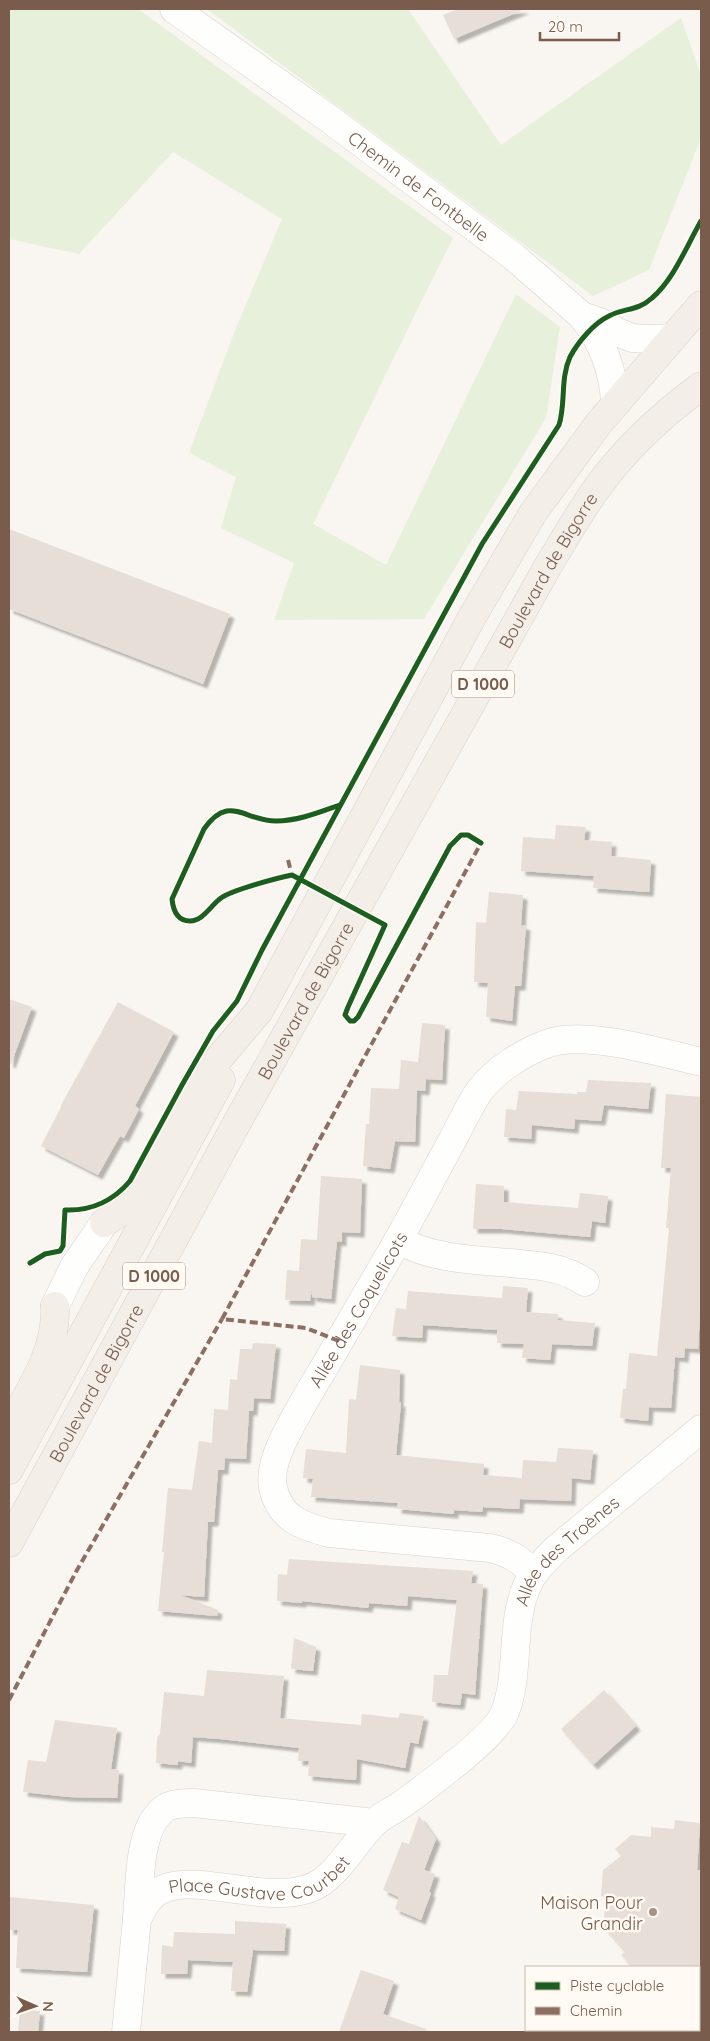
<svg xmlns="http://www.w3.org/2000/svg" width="710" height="2041" font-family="Quicksand,sans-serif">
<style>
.green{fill:#e7f0db}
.building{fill:#e6ded7;filter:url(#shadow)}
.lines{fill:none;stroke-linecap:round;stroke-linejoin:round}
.minor-casing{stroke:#d7d1cb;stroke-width:29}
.major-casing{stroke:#dad1cc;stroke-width:29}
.minor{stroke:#fefefd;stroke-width:28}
.major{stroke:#f3eee8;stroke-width:28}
.quiet{stroke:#8d6e63;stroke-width:4;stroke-dasharray:8 4;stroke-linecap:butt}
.cycleway-casing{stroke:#fffaf3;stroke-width:8}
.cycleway{stroke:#1b5e20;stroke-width:5}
.poi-dot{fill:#a69286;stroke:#fffaf3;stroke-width:2}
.labels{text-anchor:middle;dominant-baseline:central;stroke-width:5;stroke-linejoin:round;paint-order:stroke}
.shield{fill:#fffaf3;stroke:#a28b7f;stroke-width:1}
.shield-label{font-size:16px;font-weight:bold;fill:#7a5c4d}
.street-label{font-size:18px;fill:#7a5c4d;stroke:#fffaf3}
.poi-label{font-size:18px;fill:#7a5c4d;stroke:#fffaf3;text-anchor:end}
</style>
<defs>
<filter id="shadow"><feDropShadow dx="4.5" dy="4.5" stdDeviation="1" flood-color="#0004"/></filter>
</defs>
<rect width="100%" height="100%" fill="#f9f5f0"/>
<g class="green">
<polygon points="9,9 138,9 453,238 418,308 313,524 386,565 516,294 560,327 546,418 424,619 274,620 294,563 221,528 236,477 189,453 236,328 282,219 173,152 79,254 9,239"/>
<polygon points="207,9 408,9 501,145 681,18 701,76 701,138 649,270 593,296"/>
</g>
<g class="building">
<polygon points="458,9 525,9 454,39 443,15"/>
<polygon points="9,529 230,614 203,684 9,609"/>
<polygon points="556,825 586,827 584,840 612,842 611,856 651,860 649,892 593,888 594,876 521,871 523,837 555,839"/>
<polygon points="489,892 523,895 521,925 526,926 521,986 515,986 512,1021 486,1017 488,983 474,982 476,922 486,923"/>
<polygon points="9,999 32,1007 11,1064 9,1063"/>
<polygon points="118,1002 174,1032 135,1106 139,1109 124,1138 120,1136 98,1175 41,1146 61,1107 61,1105"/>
<polygon points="422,1023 445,1025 442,1080 426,1079 425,1091 417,1090 415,1142 395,1141 390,1169 363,1166 366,1124 369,1124 371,1088 399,1089 401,1060 418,1062"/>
<polygon points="588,1080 651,1083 648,1109 604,1105 601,1121 575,1119 574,1129 532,1125 531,1139 504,1137 506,1109 516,1110 519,1091 577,1094 577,1092 586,1092"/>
<polygon points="666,1094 701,1097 701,1296 698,1349 685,1348 684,1358 667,1356 675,1357 671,1408 649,1407 648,1421 620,1418 623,1389 626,1389 629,1353 657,1356 669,1228 666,1228 671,1168 661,1168"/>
<polygon points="321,1176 362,1179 360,1233 342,1232 342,1242 337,1241 331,1299 312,1297 312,1289 310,1301 285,1300 287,1270 299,1271 301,1239 317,1240"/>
<polygon points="476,1184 504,1186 504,1202 578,1208 580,1193 608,1196 605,1223 592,1221 590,1237 502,1229 473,1229"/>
<polygon points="503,1286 528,1288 526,1312 558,1314 558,1320 595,1323 592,1346 552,1344 550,1360 522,1358 524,1344 497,1343 497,1330 423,1325 422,1338 392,1336 396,1308 406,1309 408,1291 502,1298"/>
<polygon points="253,1343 276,1344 270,1399 254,1398 253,1411 249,1411 246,1459 225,1458 224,1470 218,1470 214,1522 208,1522 204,1597 180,1595 218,1610 217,1616 158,1611 164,1552 162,1552 168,1488 192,1490 199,1441 212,1443 214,1409 228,1410 230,1379 237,1380 240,1349 252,1349"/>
<polygon points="360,1365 400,1370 399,1402 401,1403 396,1455 484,1464 483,1475 522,1478 523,1460 556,1462 558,1448 593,1450 590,1480 572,1478 571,1501 520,1499 519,1509 483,1507 482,1512 454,1510 454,1514 397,1509 398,1503 311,1497 313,1479 303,1478 306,1449 346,1453 349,1399 356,1400"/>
<polygon points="289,1559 473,1571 471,1583 483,1584 475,1695 462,1693 460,1705 432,1702 434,1675 448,1675 457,1600 408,1596 407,1606 369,1603 368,1608 302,1601 302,1603 277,1601 278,1574 287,1575"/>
<polygon points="294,1638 316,1647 313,1671 291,1669"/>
<polygon points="207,1670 284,1676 280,1718 361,1725 362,1714 398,1718 400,1713 424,1716 418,1744 410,1742 405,1768 357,1759 356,1780 308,1776 309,1761 298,1761 299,1748 220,1739 193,1737 191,1763 178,1761 178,1765 156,1763 157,1737 160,1734 164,1692 204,1696"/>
<polygon points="604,1690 636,1726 593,1765 561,1729"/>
<polygon points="55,1720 117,1728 111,1769 119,1770 117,1798 69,1797 23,1792 28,1760 46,1762"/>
<polygon points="419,1816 436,1839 424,1870 435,1874 429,1892 431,1893 421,1920 395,1909 399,1897 383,1890 402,1842 409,1844"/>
<polygon points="675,1820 700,1823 697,1870 701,1870 701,1967 632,1967 621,1955 625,1952 603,1927 606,1897 601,1896 603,1870 621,1856 615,1849 631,1835 651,1837 651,1827 674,1829"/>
<polygon points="9,1897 94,1905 87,1972 16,1968 18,1930 9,1930"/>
<polygon points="235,1921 286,1924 284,1951 253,1950 247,1992 231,1991 233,1962 188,1960 187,1974 161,1974 162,1945 173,1947 174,1932 235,1934"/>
<polygon points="361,1970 394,1981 383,2014 426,2029 426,2032 339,2032"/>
<polygon points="20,2009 40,2011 38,2032 18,2032"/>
</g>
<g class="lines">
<g class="minor-casing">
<g id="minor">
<path id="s1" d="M174 9 328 118 514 257 582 316 600 322 617 332 632 338 649 339 671 338"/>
<path d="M582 316C602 340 614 372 615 403"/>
<path d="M398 1240C433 1259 472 1260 511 1263 538 1266 562 1266 585 1282"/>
<polyline points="55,1306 74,1267 104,1223"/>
<path id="s2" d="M534 1573C520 1560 509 1552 490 1548L329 1533C302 1526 280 1519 273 1488 270 1474 276 1456 282 1443 294 1417 310 1391 325 1366 349 1325 373 1284 397 1242 416 1209 433 1175 452 1141 461 1124 469 1106 480 1090 496 1070 522 1053 546 1044 582 1029 663 1053 701 1062"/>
<path id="s3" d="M374 1823 194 1803C184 1803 176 1803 167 1807 137 1824 140 1888 137 1919 141 1913 144 1905 149 1899 182 1860 276 1916 323 1881 344 1865 355 1842 373 1824 382 1815 395 1810 404 1803 427 1786 496 1736 505 1712 522 1668 507 1614 534 1573 540 1565 548 1558 555 1550L701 1429"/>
<polyline points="126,2032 137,1919"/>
</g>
</g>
<g class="major-casing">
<g id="major">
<polyline points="104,1223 122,1211 132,1201 186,1104 220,1057 259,1011 471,619 533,513 599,423 701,305"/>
<path d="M9 1428C30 1389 57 1352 55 1306"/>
<polyline points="9,1470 221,1080"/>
<path id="s4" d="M9 1543 239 1119 548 566C564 540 579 513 597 488 625 449 663 414 701 386"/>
</g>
</g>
<use href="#minor" class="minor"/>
<use href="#major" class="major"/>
<g class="quiet">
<polyline points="288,860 292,875"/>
<polyline points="339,1341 306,1328 222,1319 481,843 478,841"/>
<polyline points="9,1700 77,1570 222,1319"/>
</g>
<g class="cycleway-casing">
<g id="cycleway">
<path d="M340 805C320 812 298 821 276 821 244 821 229 793 204 829L172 899C173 909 177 921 190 921 203 921 211 905 221 898 232 890 277 878 292 875L385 925 348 1007 345 1015 350 1021H354L358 1017 450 846 461 835H468L481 843"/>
<path d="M30 1263 45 1254 60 1251 63 1246 65 1210C91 1211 113 1201 130 1181L182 1085 213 1031 237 1001 262 950 482 544 559 425C566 403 560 379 570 357 578 342 594 323 609 316 624 308 638 311 652 298 674 279 686 247 701 221"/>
</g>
</g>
<use href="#cycleway" class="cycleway"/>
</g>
<circle class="poi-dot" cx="653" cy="1912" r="5"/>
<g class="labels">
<g class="shield">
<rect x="452" y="670.5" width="62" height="27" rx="4"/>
<rect x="123" y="1262.5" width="62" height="27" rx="4"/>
</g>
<g class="shield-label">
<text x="483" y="684">D 1000</text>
<text x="154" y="1276">D 1000</text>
</g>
<g class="street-label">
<text stroke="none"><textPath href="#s1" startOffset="302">Chemin de Fontbelle</textPath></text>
<text stroke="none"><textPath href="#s4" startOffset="1112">Boulevard de Bigorre</textPath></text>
<text stroke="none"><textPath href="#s4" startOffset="618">Boulevard de Bigorre</textPath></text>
<text stroke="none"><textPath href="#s2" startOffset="490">Allée des Coquelicots</textPath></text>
<text stroke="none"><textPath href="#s4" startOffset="182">Boulevard de Bigorre</textPath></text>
<text stroke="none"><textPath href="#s3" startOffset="964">Allée des Troènes</textPath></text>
<text stroke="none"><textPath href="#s3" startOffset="470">Place Gustave Courbet</textPath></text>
</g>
<g class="poi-label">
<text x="643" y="1902">Maison Pour<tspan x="643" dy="21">Grandir</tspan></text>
</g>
</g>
<rect width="710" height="2041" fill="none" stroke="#7a5c4d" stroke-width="20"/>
<rect x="525" y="1966" width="175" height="65" fill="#fffaf3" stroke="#cabbb1"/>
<rect x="535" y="1982" width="25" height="8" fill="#1b5e20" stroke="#cabbb1"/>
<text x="570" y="1991" font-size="15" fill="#7a5c4d">Piste cyclable</text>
<rect x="535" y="2007" width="25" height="8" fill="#8d6e63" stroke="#cabbb1"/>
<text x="570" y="2016" font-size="15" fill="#7a5c4d">Chemin</text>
<g transform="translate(35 2006) rotate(92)" stroke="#fffaf3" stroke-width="4" paint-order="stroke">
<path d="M0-4L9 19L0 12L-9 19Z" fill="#7a5c4d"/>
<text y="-8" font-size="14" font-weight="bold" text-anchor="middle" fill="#7a5c4d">N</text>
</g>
<path d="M540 32v8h79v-8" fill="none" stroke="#7a5c4d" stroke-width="2.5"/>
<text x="548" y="32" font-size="15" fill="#7a5c4d" stroke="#fffaf3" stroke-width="4" paint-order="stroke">20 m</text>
</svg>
